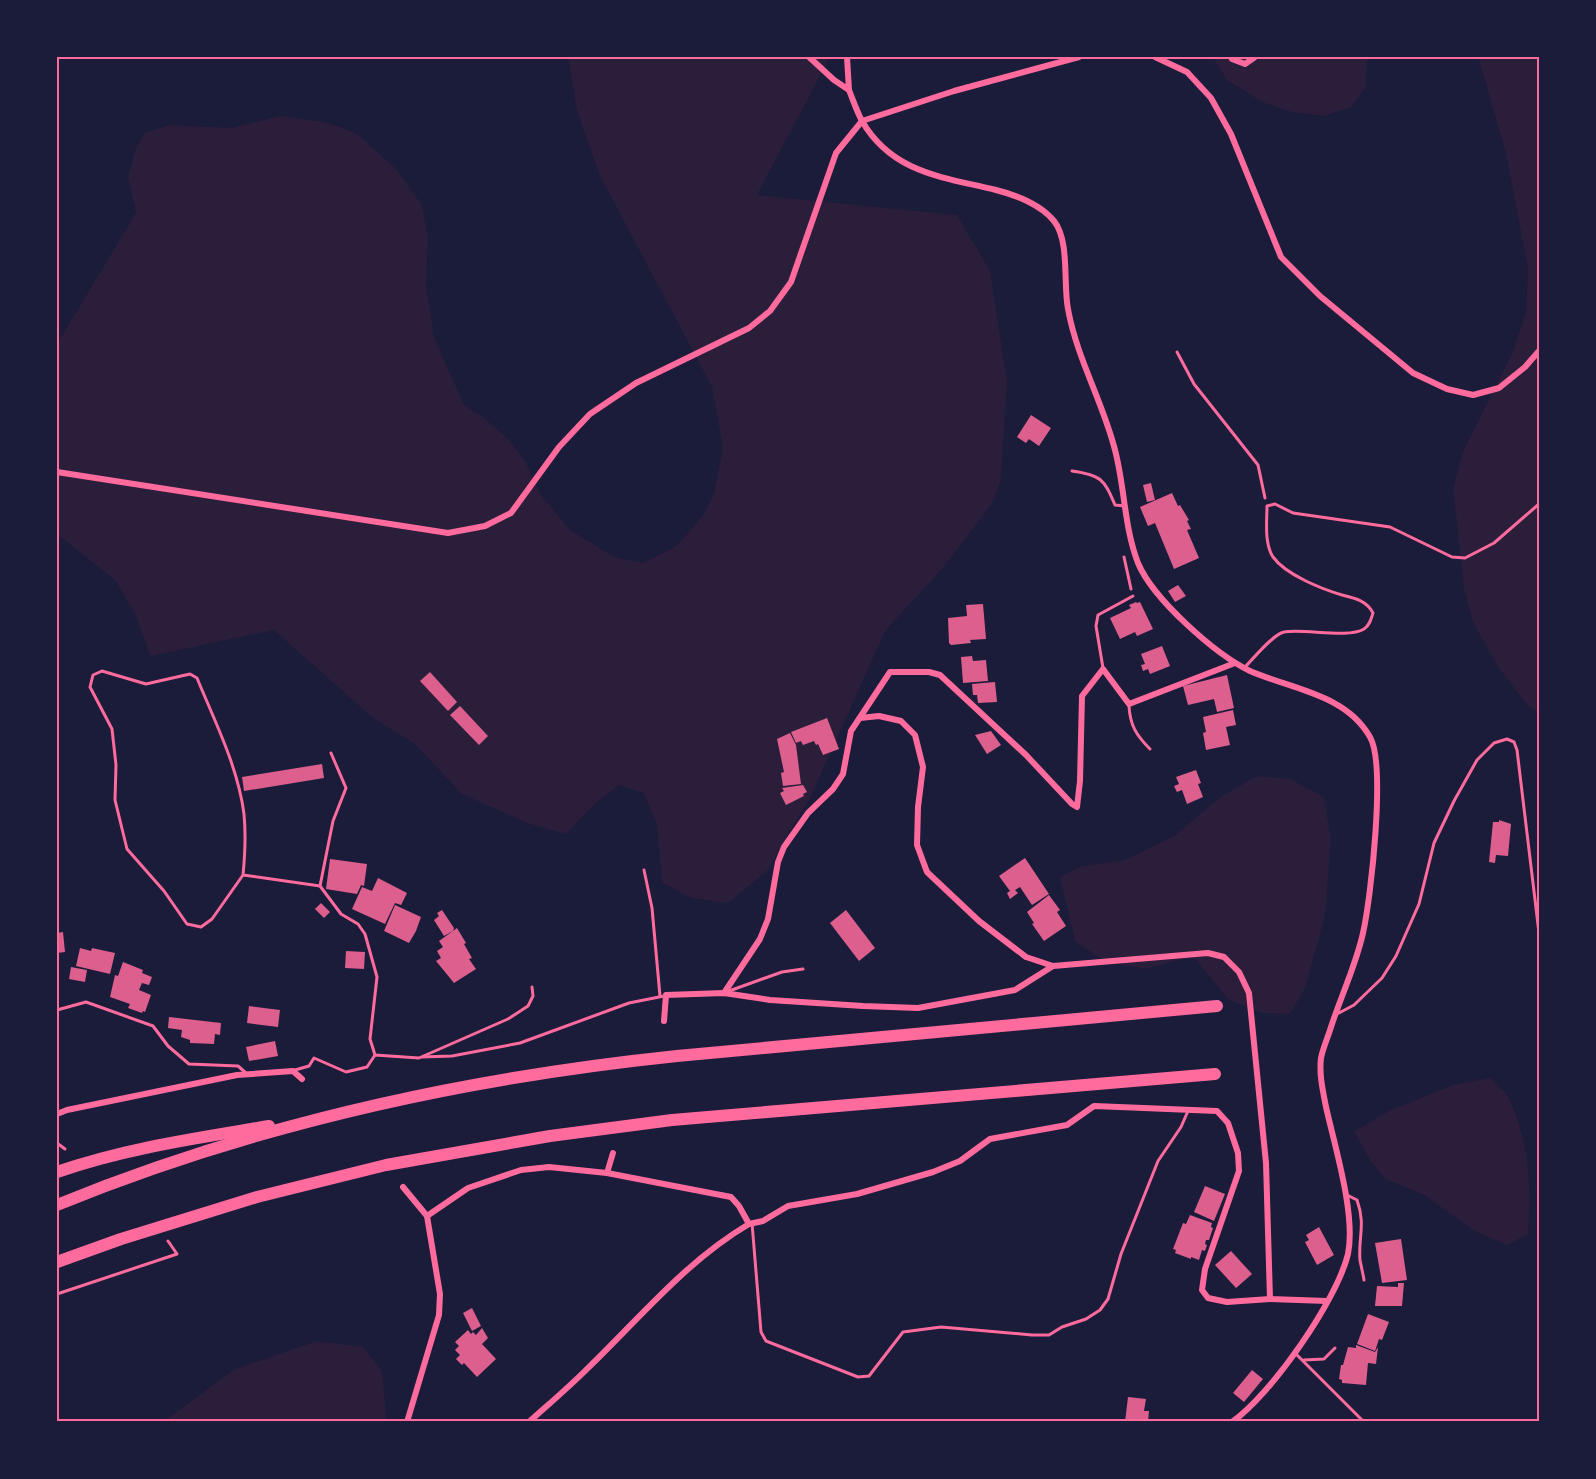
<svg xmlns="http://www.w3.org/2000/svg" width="1596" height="1479" font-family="'IBM Plex Sans',sans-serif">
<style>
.green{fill:#2a1e3b}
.building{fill:#dd5f8e}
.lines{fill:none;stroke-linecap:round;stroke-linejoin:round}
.path{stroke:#ff6b9d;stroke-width:3}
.service{stroke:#ff6b9d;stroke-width:3}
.minor{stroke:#ff6b9d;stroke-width:6}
.motorway{stroke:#ff6b9d;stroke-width:12}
.neatline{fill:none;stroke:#ff6b9d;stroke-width:2}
</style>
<rect width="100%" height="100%" fill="#1b1b3a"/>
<g class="green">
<polygon points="568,57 830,57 757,195 957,215 990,271 1007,381 1001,479 992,504 941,570 885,631 812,794 768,870 728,903 690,898 662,882 657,825 644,793 619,785 595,804 566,834 530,824 462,794 415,744 373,718 274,630 150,656 137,618 116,581 57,534 57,344 136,213 128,178 136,147 145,133 170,125 232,128 280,116 325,122 356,133 395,168 422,205 428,238 426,285 434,337 464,405 484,418 508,439 526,463 541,495 570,530 614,557 643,563 677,546 704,514 714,493 723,448 712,387 600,176 577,111"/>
<polygon points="1213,57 1367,57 1365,88 1351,107 1323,116 1292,112 1262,102 1227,80"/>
<polygon points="1478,57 1539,57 1539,713 1527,705 1498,667 1473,622 1464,589 1453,487 1464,449 1513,351 1526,312 1528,269 1506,153"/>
<polygon points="1257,776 1290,779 1324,797 1331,839 1325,916 1305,988 1290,1014 1263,1013 1229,1000 1194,958 1174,961 1147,969 1105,962 1075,941 1060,877 1082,866 1125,860 1174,836 1222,796"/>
<path d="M1490 1078C1496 1084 1505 1091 1509 1098 1529 1141 1532 1188 1528 1234L1507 1245 1474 1231 1426 1196 1386 1179 1372 1163 1354 1132 1387 1112 1453 1085Z"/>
<polygon points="317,1341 363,1347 382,1371 387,1422 163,1422 235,1369"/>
</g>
<g class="building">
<polygon points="1031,415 1051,428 1039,446 1029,439 1026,443 1017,437"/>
<polygon points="1151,483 1155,500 1147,502 1143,485"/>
<polygon points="1172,493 1178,506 1180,505 1189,520 1187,521 1191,529 1187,530 1199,558 1174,569 1155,523 1148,526 1140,507"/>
<polygon points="1178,585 1186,596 1175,602 1168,591"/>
<polygon points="1136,602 1137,603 1140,602 1153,629 1137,636 1135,632 1120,639 1110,618 1131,608 1129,605"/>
<polygon points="983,604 986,639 970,640 971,643 951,645 949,643 948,618 967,616 966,605"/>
<polygon points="1162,646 1170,666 1150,674 1148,669 1143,671 1141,665 1145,664 1141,654"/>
<polygon points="972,656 973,661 986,660 988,681 963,683 961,657"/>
<polygon points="430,672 457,702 448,711 420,681"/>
<polygon points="1227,675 1234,708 1217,712 1214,699 1188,705 1183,686"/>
<polygon points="995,682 997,702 978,703 977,695 973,695 972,684"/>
<polygon points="460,706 488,736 479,745 450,715"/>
<polygon points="1233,710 1236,725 1226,727 1230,745 1206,750 1203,733 1206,732 1203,717"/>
<polygon points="827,718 839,749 823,755 818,744 816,745 814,741 803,745 801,741 796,743 791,732"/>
<polygon points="991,731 1001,745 987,754 975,735"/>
<polygon points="790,733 796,745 801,784 783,786 781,773 784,772 777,739"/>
<polygon points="322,764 324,778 244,791 242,777"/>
<polygon points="1196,770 1201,783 1198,784 1203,797 1187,804 1182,790 1177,792 1174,786 1179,784 1176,777"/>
<polygon points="803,785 807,792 803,794 804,796 786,805 780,793 784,791 782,788"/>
<polygon points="1499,820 1511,824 1508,856 1496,855 1495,863 1489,862 1493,822 1499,822"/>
<polygon points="1025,858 1049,894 1032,905 1020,887 1015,890 1018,893 1010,899 1007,893 1010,891 999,876"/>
<polygon points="330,859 367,864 364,886 361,885 357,894 326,889"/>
<polygon points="378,878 407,893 401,905 395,903 385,924 352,909 362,887 372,891"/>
<polygon points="1049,895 1060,910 1057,912 1066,926 1044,941 1032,924 1034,923 1027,912"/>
<polygon points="321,903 330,912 324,918 315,909"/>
<polygon points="395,905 421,917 416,931 409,943 384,931"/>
<polygon points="442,910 454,928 453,931 444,936 434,920 439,916 437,913"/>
<polygon points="846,910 875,948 859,961 830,923"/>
<polygon points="457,928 466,943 464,944 472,958 469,959 476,969 454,983 436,961 441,958 437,951 443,947 439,941"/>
<polygon points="63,932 65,952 57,953 57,933"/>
<polygon points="80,948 91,951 92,948 115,953 110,974 76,966"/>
<polygon points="346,951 365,952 364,969 345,968"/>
<polygon points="123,962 143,970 142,973 152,977 149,985 142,983 139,990 151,995 145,1012 143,1011 142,1013 128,1008 130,1004 110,997 115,975 118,976"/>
<polygon points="71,967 87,970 85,982 69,979"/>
<polygon points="249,1006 280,1010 278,1027 247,1023"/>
<polygon points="169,1017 221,1023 220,1035 215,1034 214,1044 190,1043 190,1040 181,1037 182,1030 168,1028"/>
<polygon points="275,1041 278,1056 249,1061 246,1047"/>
<polygon points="1205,1186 1225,1194 1214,1221 1194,1212"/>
<polygon points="1190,1215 1212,1223 1211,1227 1213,1228 1209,1240 1206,1240 1205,1244 1207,1245 1205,1251 1202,1250 1199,1260 1191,1257 1191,1259 1175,1253 1176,1250 1173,1249 1183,1223 1186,1224"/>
<polygon points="1319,1227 1334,1255 1317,1265 1305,1242 1309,1240 1306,1235"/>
<polygon points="1401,1239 1407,1280 1382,1283 1375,1243"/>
<polygon points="1231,1251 1252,1274 1236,1288 1215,1265"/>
<polygon points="1398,1283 1404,1283 1402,1306 1375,1306 1377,1286 1398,1287"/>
<polygon points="472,1308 481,1326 472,1331 463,1313"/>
<polygon points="1368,1314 1389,1322 1382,1340 1379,1339 1375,1351 1357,1344"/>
<polygon points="482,1328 488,1338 482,1344 496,1359 477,1377 464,1363 462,1365 456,1359 460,1355 455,1350 459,1346 455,1342 468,1330 471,1334 473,1332 476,1335"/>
<polygon points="1356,1345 1375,1352 1378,1347 1376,1364 1368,1363 1366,1385 1342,1383 1342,1380 1339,1379 1341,1365 1343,1365 1348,1347 1356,1348"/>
<polygon points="1252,1370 1263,1379 1244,1402 1233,1393"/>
<polygon points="1128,1397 1146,1399 1144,1411 1149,1411 1148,1422 1125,1422"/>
</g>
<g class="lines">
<g class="path">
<polyline points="1177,352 1194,384 1258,465 1265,498"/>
<polyline points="1124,557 1131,589"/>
</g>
<g class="service">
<path d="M1072 471C1101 475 1104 479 1115 505L1125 506"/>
<path d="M1245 667C1254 658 1272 635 1284 632 1303 628 1348 639 1364 629 1370 625 1371 619 1373 613 1367 601 1355 598 1342 595 1322 589 1286 575 1273 557 1264 543 1267 521 1267 506L1275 504 1293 513 1390 527 1452 557 1465 558 1494 543 1539 504"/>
<polyline points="1103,668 1096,626 1098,615 1133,596"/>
<path d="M1129 706C1130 725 1136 735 1150 749"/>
<polyline points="644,870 652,908 660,996"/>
<path d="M243 875C245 855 246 835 244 814 238 767 215 722 197 678L190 674 146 684 102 671 93 675 90 687 112 729 116 765 115 800 127 849 164 891 187 924 201 927 212 919 243 875 320 886 341 914 358 924 365 934 377 977 370 1039 375 1055"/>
<polyline points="320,886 333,821 346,788 331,753"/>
<polyline points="729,991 782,972 803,969"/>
<polyline points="57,1010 86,1002 153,1026 168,1046 189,1064 238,1066 246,1073"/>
<polyline points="1337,1014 1354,1005 1382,978 1396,956 1419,904 1434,843 1454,801 1477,760 1494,743 1507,739 1514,742 1517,750 1539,933"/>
<polyline points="422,1057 452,1056 520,1043 629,1003 664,996"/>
<polyline points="295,1070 309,1066 314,1058 346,1072 367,1067 375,1055 419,1058 508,1019 528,1006 533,996 532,987"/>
<polyline points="57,1143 65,1149"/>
<path d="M1347 1195 1357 1200C1366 1225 1358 1237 1360 1260 1361 1266 1363 1273 1364 1280"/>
<polyline points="752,1223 761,1332 766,1341 858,1377 869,1376 903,1332 941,1327 1032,1335 1049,1335 1062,1327 1086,1319 1100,1310 1108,1299 1121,1254 1158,1161 1181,1127 1188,1111"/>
<polyline points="57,1294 177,1254 168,1241"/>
<polyline points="1296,1354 1364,1422"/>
<polyline points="1304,1360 1324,1359 1335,1348"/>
</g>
<g class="minor">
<polyline points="809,57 834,80 849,90 847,57"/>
<polyline points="1155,57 1187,72 1211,98 1231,134 1281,257 1320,296 1413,373 1447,389 1473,395 1499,388 1525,367 1539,351"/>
<polyline points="1231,57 1232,59 1245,64 1255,57"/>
<path d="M849 90C853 100 857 112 862 121 892 173 943 177 996 190 1016 195 1041 205 1054 221 1070 241 1063 284 1068 309 1077 359 1103 402 1115 450 1125 488 1124 527 1138 563 1153 599 1215 654 1250 671 1291 689 1346 694 1370 737 1386 764 1371 898 1363 933 1356 965 1341 996 1331 1027 1328 1037 1323 1048 1321 1058 1319 1075 1323 1091 1326 1107 1335 1147 1356 1215 1348 1254 1337 1300 1271 1395 1232 1422"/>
<polyline points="57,472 448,533 485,526 511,513 559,447 590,414 636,383 749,328 770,311 791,282 836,153 862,121 954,91 1079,57"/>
<polyline points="860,718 879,716 901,721 915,735 923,767 918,807 917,845 927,872 979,921 1026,957 1053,966 1208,953 1224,957 1239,972 1249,993 1266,1163 1270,1299 1327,1301"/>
<polyline points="724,993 760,939 768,919 778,862 784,847 808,813 833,789 843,774 851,731 890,672 929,672 940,675 1026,755 1072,804 1077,807 1080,781 1082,696 1103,669 1129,704 1235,663"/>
<polyline points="664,1021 666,995 724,993 770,1000 863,1006 918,1008 1015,990 1053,966"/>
<polyline points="57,1114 67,1110 237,1075 293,1071 302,1079"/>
<polyline points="403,1187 427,1216 440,1294 439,1315 407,1422"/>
<polyline points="427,1216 468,1188 521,1170 549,1167 607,1173 613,1153"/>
<polyline points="749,1224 763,1221 788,1206 857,1194 933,1172 960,1161 990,1139 1067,1125 1094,1106 1217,1111 1228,1123 1238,1153 1239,1171 1205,1269 1202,1290 1208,1298 1227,1302 1270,1299"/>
<path d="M529 1422C549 1404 569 1387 587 1369 639 1319 686 1261 749 1224L739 1206 731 1197 607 1173"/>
</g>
<g class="motorway">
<path d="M57 1172C126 1148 198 1138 269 1126"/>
<path d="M57 1205C255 1124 465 1078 677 1056L1217 1006"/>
<polyline points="57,1262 121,1239 257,1197 386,1165 550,1136 672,1120 1215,1074"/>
</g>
</g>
<rect width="1596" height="1479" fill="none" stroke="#1b1b3a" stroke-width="117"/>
<rect x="58" y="58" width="1480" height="1362" class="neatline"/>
</svg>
